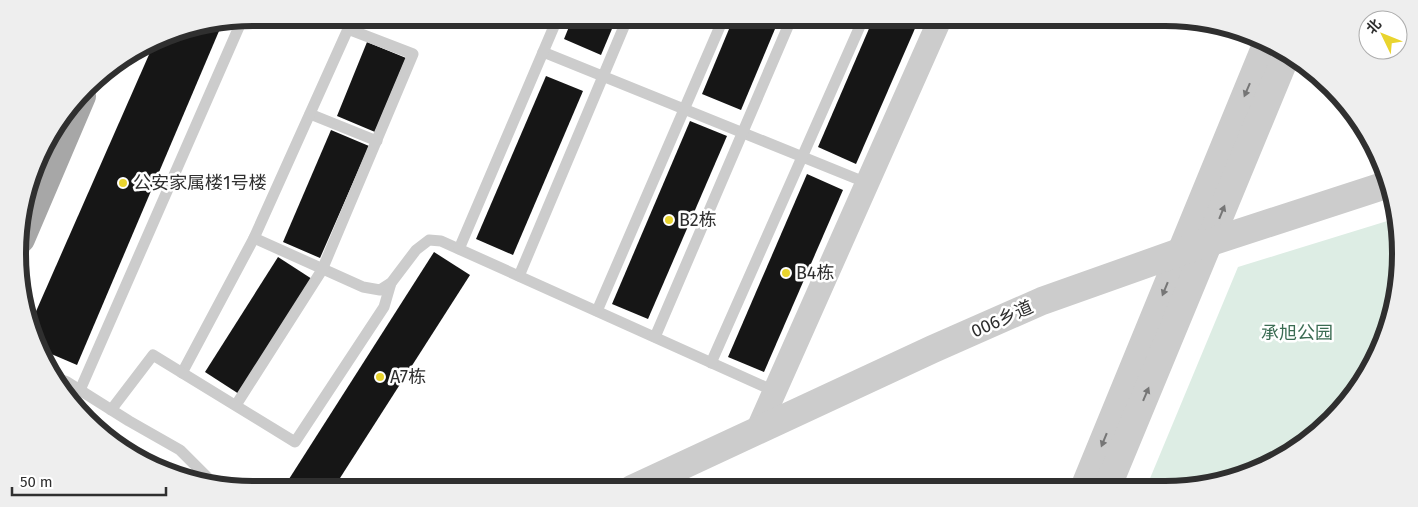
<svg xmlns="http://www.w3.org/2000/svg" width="1418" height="507" font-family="'Fira Sans','Noto Sans SC',sans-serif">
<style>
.green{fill:#ddede4}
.building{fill:#161616}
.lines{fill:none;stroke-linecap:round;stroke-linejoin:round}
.service{stroke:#ccc;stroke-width:11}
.minor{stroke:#ccc;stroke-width:24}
.tertiary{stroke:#ccc;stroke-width:28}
.primary{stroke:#a7a7a7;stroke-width:28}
.oneway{fill:#767676}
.poi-dot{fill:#e9d42e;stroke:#fff;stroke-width:2}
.labels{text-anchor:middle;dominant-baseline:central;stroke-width:5;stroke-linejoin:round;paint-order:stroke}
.poi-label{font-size:18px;fill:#2f2f2f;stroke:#fff;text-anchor:start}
.street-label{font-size:18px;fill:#2f2f2f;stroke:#fff}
.park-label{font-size:18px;fill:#3b6c53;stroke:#fff}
.rim{fill:none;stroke:#2f2f2f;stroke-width:6}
</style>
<rect width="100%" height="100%" fill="#fff"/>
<polygon class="green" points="1397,218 1398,222 1393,314 1369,372 1320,431 1269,465 1196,487 1146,488 1238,267"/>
<g class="building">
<polygon points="573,17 617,17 601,55 564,39"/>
<polygon points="734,17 780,17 741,110 702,94"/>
<polygon points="874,17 920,17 856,164 818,147"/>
<polygon points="222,24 77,365 42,350 30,325 155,41 163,35"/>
<polygon points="367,42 406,58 375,132 337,116"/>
<polygon points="546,76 583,91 513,255 476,239"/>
<polygon points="690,121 727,136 648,319 612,304"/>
<polygon points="331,130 369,146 320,258 283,242"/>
<polygon points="807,174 843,190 764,372 728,357"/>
<polygon points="434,252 470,275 333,489 305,489 289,479"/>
<polygon points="278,257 312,279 239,394 205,372"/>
</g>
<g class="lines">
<g class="service">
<polyline points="543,52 867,183"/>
<polyline points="310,114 377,141"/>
<polyline points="254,238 363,287 380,290 391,283 416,250 429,240 441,241 774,391"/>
<polyline points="459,249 558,17"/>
<polyline points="519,276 628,17"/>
<polyline points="597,311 724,17"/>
<polyline points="655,337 792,17"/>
<polyline points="711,363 864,17"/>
<polyline points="182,373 254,238 348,29 413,54 322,270 236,405"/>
<polyline points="54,377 67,382 129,421 180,450 214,484"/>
<polyline points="80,390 242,20"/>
<polyline points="111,410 153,355 295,442 384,307 391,283"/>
</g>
<polyline class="minor" points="757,431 941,17"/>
<g class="tertiary">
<polyline points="1084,488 1266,45"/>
<polyline points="1107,488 1286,56"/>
<polyline points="632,489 933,349 1042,301 1180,252 1386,185"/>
</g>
<polyline class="primary" points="21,239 82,96"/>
</g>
<defs><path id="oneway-solid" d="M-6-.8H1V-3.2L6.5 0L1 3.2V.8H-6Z" transform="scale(1.25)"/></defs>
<g class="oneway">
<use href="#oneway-solid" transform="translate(1247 90) rotate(113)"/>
<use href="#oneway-solid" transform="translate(1222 212) rotate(-68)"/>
<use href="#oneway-solid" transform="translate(1165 289) rotate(112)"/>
<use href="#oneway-solid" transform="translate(1146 394) rotate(-67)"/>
<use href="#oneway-solid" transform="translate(1104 440) rotate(112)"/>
</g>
<g class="poi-dot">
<circle cx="123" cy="183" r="5"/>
<circle cx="669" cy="220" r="5"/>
<circle cx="786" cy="273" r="5"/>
<circle cx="380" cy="377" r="5"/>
</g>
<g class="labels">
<g class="poi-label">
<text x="133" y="183">公安家属楼1号楼</text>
<text x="679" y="220">B2栋</text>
<text x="796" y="273">B4栋</text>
<text x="390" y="377">A7栋</text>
</g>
<g class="street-label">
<text transform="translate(1002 319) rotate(-24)">006乡道</text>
</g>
<g class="park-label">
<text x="1297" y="333">承旭公园</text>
</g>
</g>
<path d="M0 0H1418V507H0ZM253 26H1165A227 227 0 0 1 1392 253V254A227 227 0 0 1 1165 481H253A227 227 0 0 1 26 254V253A227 227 0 0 1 253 26Z" fill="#eee" fill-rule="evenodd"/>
<path class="rim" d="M253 26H1165A227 227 0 0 1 1392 253V254A227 227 0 0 1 1165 481H253A227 227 0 0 1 26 254V253A227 227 0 0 1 253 26Z"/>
<g transform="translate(1383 35) rotate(313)"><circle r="24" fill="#ffffff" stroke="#acacac"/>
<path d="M0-4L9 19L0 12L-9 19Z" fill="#e9d42e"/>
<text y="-8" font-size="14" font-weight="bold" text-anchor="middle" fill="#2f2f2f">北</text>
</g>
<path d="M12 487v8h154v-8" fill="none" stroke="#2f2f2f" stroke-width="2.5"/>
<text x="20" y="487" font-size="15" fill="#2f2f2f" stroke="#ffffff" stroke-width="4" paint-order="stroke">50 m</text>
</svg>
